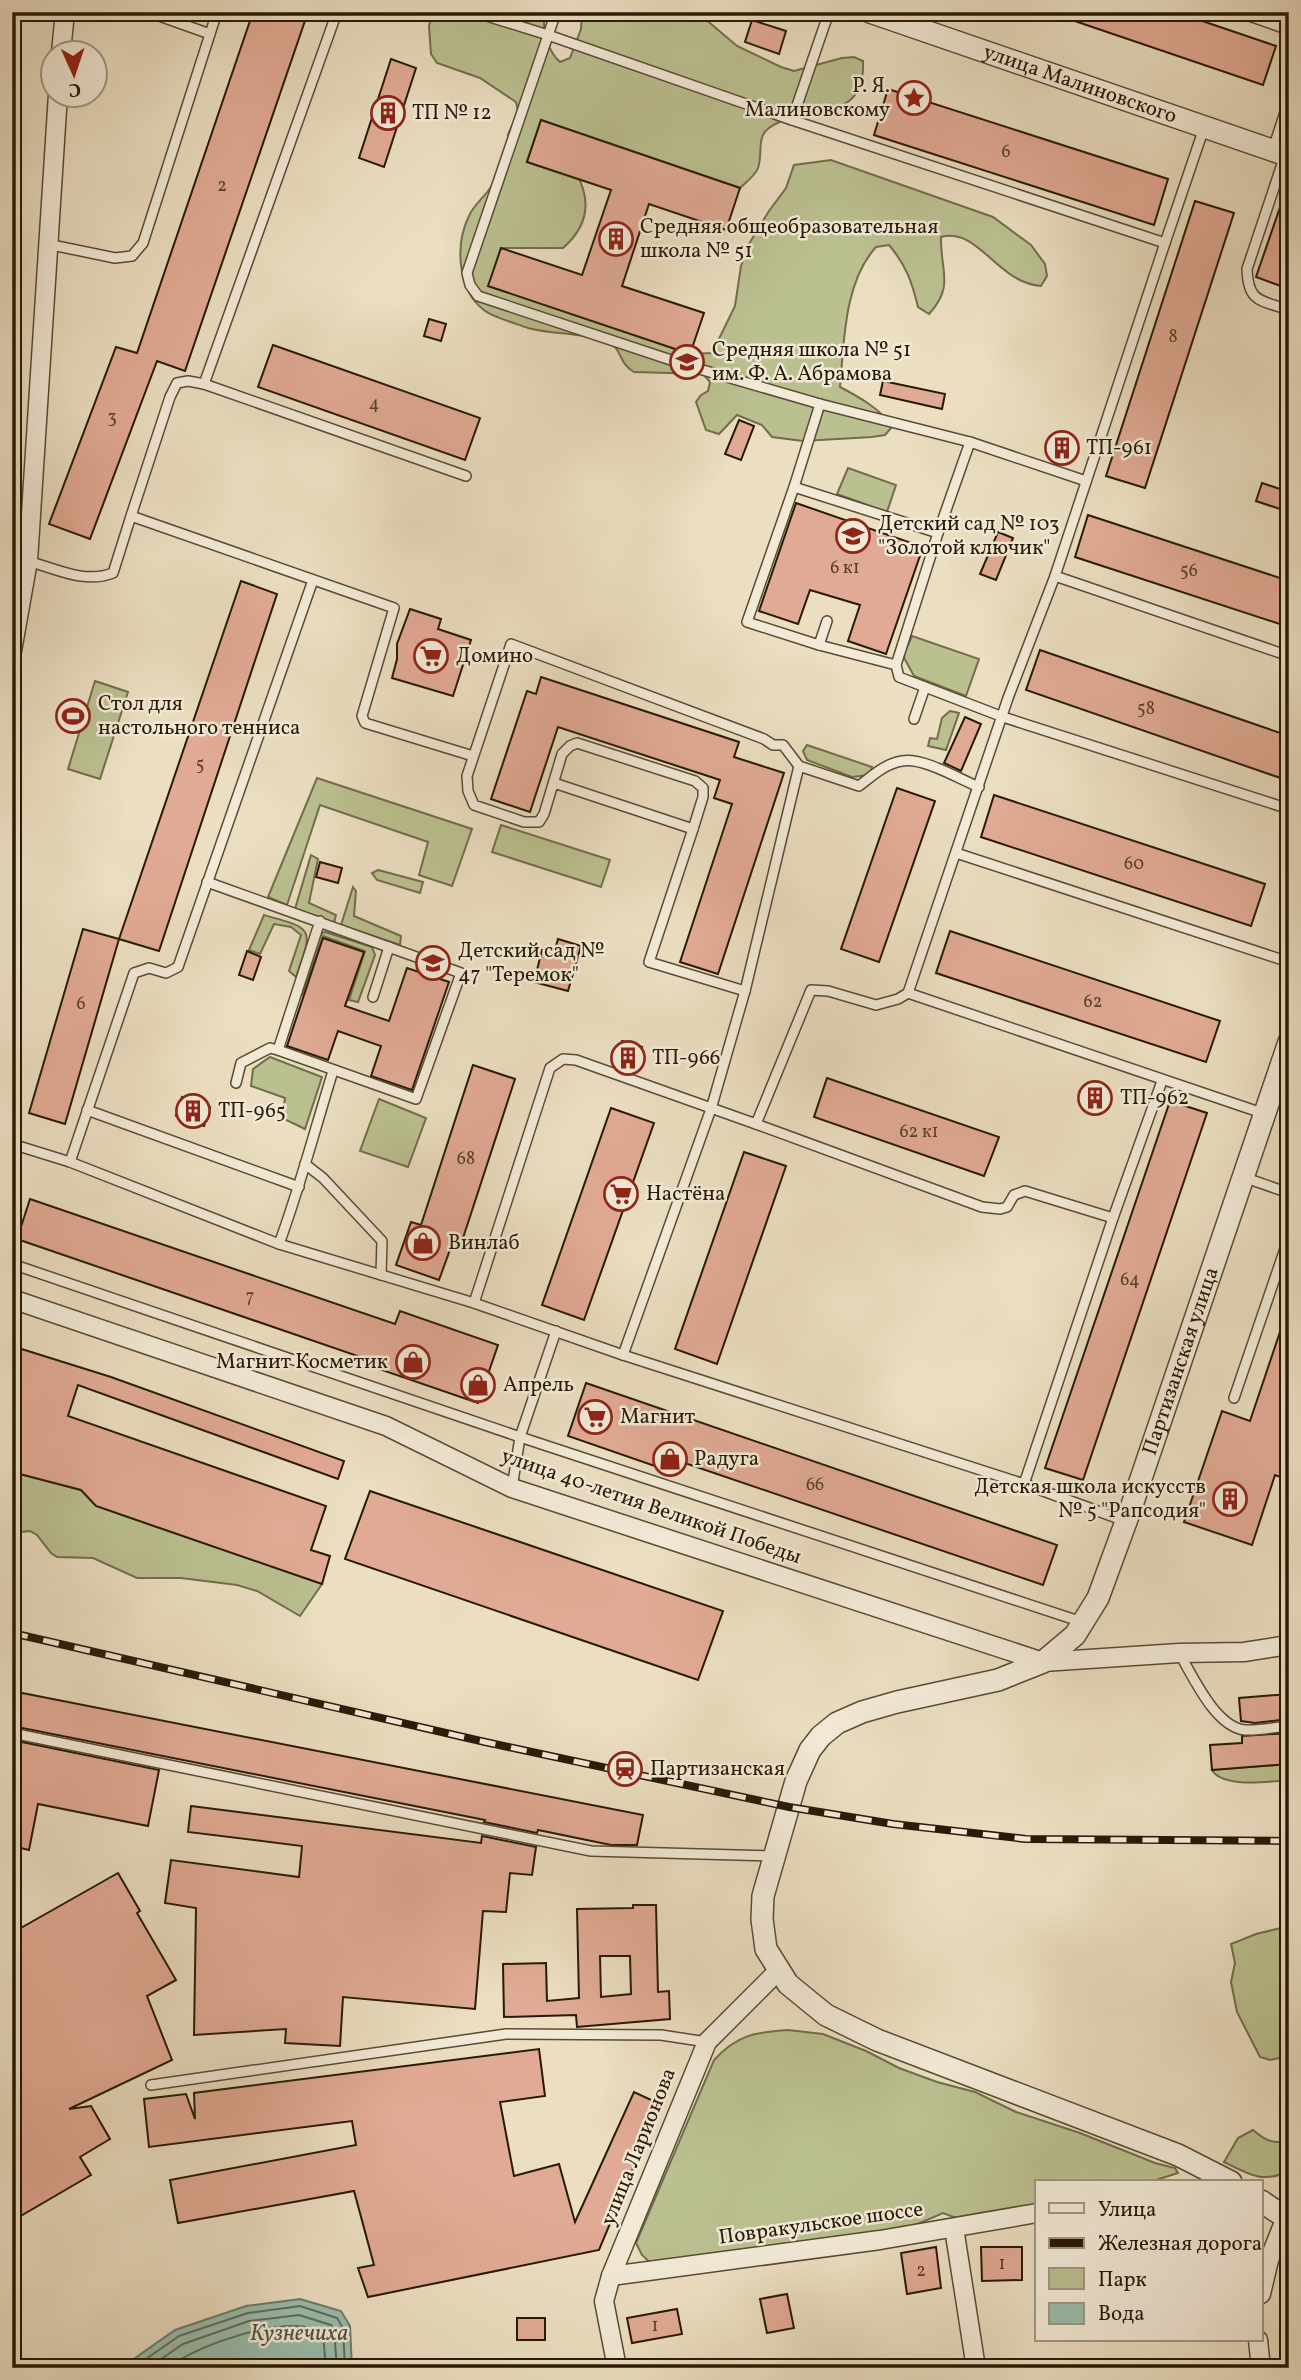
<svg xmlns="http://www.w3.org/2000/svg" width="1301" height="2380" font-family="Vollkorn,serif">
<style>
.green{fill:#bbc090;stroke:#726d4b;stroke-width:2}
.water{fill:#99bdad;stroke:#6c7c6a;stroke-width:2}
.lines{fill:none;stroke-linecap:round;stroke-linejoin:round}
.shore{stroke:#606c5a;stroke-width:2}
.building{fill:#e1aa94;stroke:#281a06;stroke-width:2;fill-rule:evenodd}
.service-casing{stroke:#594b35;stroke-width:12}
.minor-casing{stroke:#594b35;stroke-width:21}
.tertiary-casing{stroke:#594b35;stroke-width:24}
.service{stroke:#f2ead7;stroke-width:9}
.minor{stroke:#f2ead7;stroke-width:18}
.tertiary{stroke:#f2ead7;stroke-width:21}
.rail-casing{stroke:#281a06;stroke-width:8}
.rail{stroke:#f2ead7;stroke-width:5;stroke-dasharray:16;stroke-linecap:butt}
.labels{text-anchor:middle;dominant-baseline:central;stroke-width:5;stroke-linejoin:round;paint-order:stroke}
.number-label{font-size:18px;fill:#563e2a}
.street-label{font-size:21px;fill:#281a06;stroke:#f2ead7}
.poi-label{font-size:21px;fill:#281a06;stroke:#f2ead7;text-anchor:start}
.water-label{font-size:23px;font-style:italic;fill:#505340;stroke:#f2ead7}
</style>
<rect width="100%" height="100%" fill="#ebdec1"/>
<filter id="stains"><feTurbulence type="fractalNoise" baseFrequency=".00286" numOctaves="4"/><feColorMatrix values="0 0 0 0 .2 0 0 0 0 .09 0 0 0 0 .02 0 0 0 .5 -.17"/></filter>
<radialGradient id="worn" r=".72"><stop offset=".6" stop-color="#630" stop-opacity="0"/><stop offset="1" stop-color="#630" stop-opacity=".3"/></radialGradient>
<g class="green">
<path d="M432 12H544C543 31 546 49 560 62L570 58 581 29 582 12H697L737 46 781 67 794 71 842 58 854 57 863 61C866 127 804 102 769 128 756 137 763 155 758 168 755 176 746 182 740 188L541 120 527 161 576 173C592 201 588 226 563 248H501L489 286 690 354 712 353 735 306 741 266 749 244 769 211 786 188 794 165 831 160 993 217 1031 245 1045 264 1047 276 1041 286C997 283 979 227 941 237 940 270 955 286 929 314L918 307C912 282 906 265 889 245L876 247C844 282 844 342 840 387 859 397 881 409 892 427L885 435 872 437 803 441 772 437 762 425 737 415 719 434 706 430 696 402 701 395 708 391 710 382 703 374 634 372C617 362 623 348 607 342 581 332 554 335 528 328 517 324 492 317 484 310 457 290 455 244 469 216 473 206 482 199 488 191 497 179 504 167 511 155L508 135 518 111 516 102 480 78 437 63 431 54 429 26Z"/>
<polygon points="848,468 896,485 887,512 837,494"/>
<polygon points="912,636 979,659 966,696 914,676 903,656"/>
<polygon points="95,681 128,692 100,779 68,769"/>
<polygon points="950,711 959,713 946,750 928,746 930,738 937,739 942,718"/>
<polygon points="807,745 872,767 870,775 852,777 807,760 803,751"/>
<polygon points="317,778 472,829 452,886 419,875 428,842 320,805 287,905 268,897"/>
<polygon points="501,825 610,860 601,887 492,852"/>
<polygon points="311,855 318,859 309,903 336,915 334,923 295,909"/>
<polygon points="378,870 423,882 420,893 377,880 372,873"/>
<polygon points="353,887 356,891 354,916 401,936 400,945 341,925"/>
<path d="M264 915C315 929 313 928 296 977L289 971 301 935 291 927 274 924 260 954 249 950Z"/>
<polygon points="325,932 372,947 375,955 358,1002 349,1000 365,951 323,936 302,995 300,995 319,934"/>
<polygon points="270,1057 322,1077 305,1129 282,1118 285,1098 251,1086 253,1069"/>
<polygon points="379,1099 426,1118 408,1167 360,1151"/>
<polygon points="12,1472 81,1490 96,1506 322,1584 300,1616 257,1591 237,1585 181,1578 137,1578 93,1558 57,1557 51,1553 37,1535 30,1531 12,1533"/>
<path d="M1289 1764V1780C1269 1782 1222 1788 1212 1770Z"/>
<polygon points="1289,1926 1289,2056 1270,2060 1260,2057 1237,2012 1231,1982 1235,1963 1231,1944 1256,1934"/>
<path d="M788 2030 823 2034 866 2051 899 2068 937 2082 975 2092 1016 2112 1080 2133 1155 2163 1175 2168 1178 2173 1150 2182H1037V2207L956 2218 943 2213 913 2226 658 2270 642 2255 636 2243 714 2060C737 2035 755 2032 788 2030Z"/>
<path d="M1253 2130C1266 2141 1271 2143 1289 2142V2171C1263 2184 1248 2174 1224 2162L1238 2138Z"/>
</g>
<polygon class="water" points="300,2299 341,2311 350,2326 352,2368 121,2368 175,2330 246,2306"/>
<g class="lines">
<g class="shore">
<polyline points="133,2368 179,2336 248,2313 300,2306 337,2318 343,2328 345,2368"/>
<polyline points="148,2368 183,2344 249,2321 299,2315 331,2325 334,2331 337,2368"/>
<path d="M167 2368C198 2346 258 2325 297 2326 305 2326 316 2330 323 2334L326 2368"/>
</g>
</g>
<g class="building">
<polygon points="253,12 308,12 185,371 157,361 90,539 49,524 116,347 137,353"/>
<polygon points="1057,12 1176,12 1276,46 1263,85 1057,15"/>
<polygon points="752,20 786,31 779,54 745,42"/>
<polygon points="391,59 416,68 384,167 359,158"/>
<polygon points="888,89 1168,179 1154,225 874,135"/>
<polygon points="541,120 740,188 726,230 649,204 622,286 704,313 690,354 488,286 501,248 582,275 611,190 527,162"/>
<polygon points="1286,190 1289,191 1289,289 1256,277"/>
<polygon points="1195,201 1234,213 1145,488 1106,476"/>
<polygon points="429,319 446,324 441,341 424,336"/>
<polygon points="273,345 480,418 465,460 258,387"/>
<polygon points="883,381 945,394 942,409 880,395"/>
<polygon points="739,420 754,426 741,460 725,454"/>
<polygon points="1052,438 1075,444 1070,459 1048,453"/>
<polygon points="1262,483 1289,492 1289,512 1256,501"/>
<polygon points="796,503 923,547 886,654 848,641 860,605 810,590 798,624 759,611"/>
<polygon points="1088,515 1289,581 1289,627 1075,557"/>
<polygon points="998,532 1013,538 996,580 980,574"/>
<polygon points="241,581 277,594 159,951 119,939"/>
<polygon points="410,609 441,619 438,629 471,640 453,696 392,678 397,659 397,644"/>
<polygon points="1040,650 1289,736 1289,781 1026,690"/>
<polygon points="541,677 739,742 734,757 784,773 718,974 680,962 732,804 714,798 720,780 558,727 530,812 491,799 527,691 536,694"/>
<polygon points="965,717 981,724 961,771 944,763"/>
<polygon points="897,788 935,801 879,962 841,949"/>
<polygon points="994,795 1265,884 1251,926 981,837"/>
<polygon points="320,862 342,868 338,883 316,877"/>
<polygon points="83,929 119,939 65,1124 29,1113"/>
<polygon points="950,931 1220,1021 1206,1062 936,973"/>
<polygon points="323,938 364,952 345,1006 389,1021 407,968 449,982 412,1090 371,1076 381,1046 338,1031 328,1060 287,1046"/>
<polygon points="558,939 581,946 568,991 534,982 542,950 554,953"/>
<polygon points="247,951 261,957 253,980 239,975"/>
<polygon points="622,1041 642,1047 633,1073 615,1066"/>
<polygon points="473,1065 515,1079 463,1238 455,1236 439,1280 396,1265 411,1222 421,1225"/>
<polygon points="827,1078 999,1137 984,1176 814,1117"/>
<polygon points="1088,1085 1107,1090 1101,1111 1082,1105"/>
<polygon points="182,1097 210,1107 204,1126 176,1116"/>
<polygon points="1170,1101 1207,1113 1083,1480 1045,1468"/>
<polygon points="611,1108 654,1123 584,1320 542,1305"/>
<polygon points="744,1152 786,1166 717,1364 675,1349"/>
<polygon points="30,1199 395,1324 400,1311 498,1345 478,1403 379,1369 381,1364 17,1239"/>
<polygon points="1286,1314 1289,1315 1289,1480 1275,1475 1252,1545 1184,1522 1222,1411 1250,1421"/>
<polygon points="12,1346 111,1377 344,1461 338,1479 78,1385 68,1416 326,1506 311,1550 330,1556 322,1584 96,1506 81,1490 12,1472"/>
<polygon points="586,1383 1057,1545 1043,1585 679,1461 675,1473 568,1436"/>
<polygon points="370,1491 723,1611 698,1680 345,1559"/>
<polygon points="12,1691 643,1815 637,1845 611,1845 538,1830 537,1833 484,1822 485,1820 12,1726"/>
<polygon points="1289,1694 1289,1719 1255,1723 1241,1721 1239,1698"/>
<polygon points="1289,1733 1289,1764 1212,1770 1210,1745 1242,1743 1242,1736"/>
<polygon points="12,1740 159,1770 148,1826 38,1804 29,1850 12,1846"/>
<polygon points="191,1806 481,1843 482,1836 536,1847 532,1875 510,1873 506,1912 483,1911 475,2009 343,1997 340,2046 285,2043 286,2029 194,2035 196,1908 165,1903 171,1860 299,1877 302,1846 188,1832"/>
<polygon points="118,1873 140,1911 137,1913 176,1980 147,1996 172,2060 69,2109 91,2106 110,2139 80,2157 91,2175 12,2221 12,1933"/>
<path d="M633 1905H656L658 1992 669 1991 670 2019 577 2027 576 2015 504 2017 503 1964 546 1963 547 2001 579 1998 577 1909 633 1908ZM600 1956H630L631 1994 601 1997Z"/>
<polygon points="539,2049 545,2096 500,2102 514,2176 559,2164 575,2222 634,2092 660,2104 599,2250 368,2297 358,2268 374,2265 354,2191 178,2223 170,2180 356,2145 352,2121 149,2147 144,2099 186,2094 195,2119 194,2093"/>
<polygon points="936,2247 941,2288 907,2294 901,2253"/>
<polygon points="981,2247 1022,2247 1022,2280 982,2281"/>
<polygon points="787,2294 794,2328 767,2333 760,2299"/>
<polygon points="677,2309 682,2334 632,2343 627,2318"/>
<rect x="517" y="2318" width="28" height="22"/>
</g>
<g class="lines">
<g class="service-casing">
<g id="service">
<polyline points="148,12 210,34 217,12"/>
<polyline points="474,12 548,35 792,120"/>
<polyline points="556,12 467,273 470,285 478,296 689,366 820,404 970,442 1086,481"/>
<polyline points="829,12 792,120 1165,243 1204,128"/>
<polyline points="1238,12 1289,30"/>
<polyline points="1273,149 1289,100"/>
<path d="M1285 155 1247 269C1248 303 1261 300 1289 310"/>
<polyline points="47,244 115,258 132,256 143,243 210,34"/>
<polyline points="204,384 466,476"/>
<polyline points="820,404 794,487 747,622 819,645 896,665"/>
<polyline points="794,487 938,533 896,665 899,677 1003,717 1289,809"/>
<polyline points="131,516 170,397 177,383 188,381 204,384 337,12"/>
<polyline points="938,533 970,442"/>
<path d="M28 561C56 569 85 584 113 573L131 516 394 608 362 716 365 723 473 756"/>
<polyline points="1055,576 1165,243"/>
<polyline points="819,645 827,621"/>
<polyline points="914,719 925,687"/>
<path d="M554 783 693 829 703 797V788L695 781 577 743 570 746 562 754 544 814 539 822H524L474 805 468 791 467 776 511 644 764 739 773 745H783L799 766 859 786C871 777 886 763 902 761 923 757 959 779 979 787"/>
<polyline points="693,829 649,962 745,991 799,766"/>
<polyline points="956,853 1289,962"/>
<polyline points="207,882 461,973 416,1099 278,1050 320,921"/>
<polyline points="908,993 1008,698 1055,576 1289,656"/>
<polyline points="373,997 389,947"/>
<polyline points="236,1083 241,1063 270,1048 278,1050"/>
<polyline points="87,1110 299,1187"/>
<polyline points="756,1124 982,1207 1000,1209 1007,1207 1014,1195 1025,1191 1113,1218"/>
<polyline points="12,1144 70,1162 279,1244 474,1303 623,1355 1024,1484 1125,1521"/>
<polyline points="70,1162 134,973 149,968 166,973 178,967 313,580"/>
<polyline points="305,1164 323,1178 382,1241 381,1275"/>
<polyline points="1243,1177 1289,1193"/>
<path d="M279 1244C300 1187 315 1129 333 1071"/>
<polyline points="12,1264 520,1437 1082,1622"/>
<polyline points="474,1303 550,1068 563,1059 576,1060 756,1124 811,990 828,991 876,1005 898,999 908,993 1265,1114"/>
<polyline points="623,1355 711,1109 745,991"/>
<polyline points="1234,1398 1289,1237"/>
<polyline points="1024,1484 1113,1218 1162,1081"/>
<polyline points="512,1488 520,1437 556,1331"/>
<path d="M1179 1653C1193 1676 1215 1727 1245 1730 1259 1731 1275 1727 1289 1726"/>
<polyline points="12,1733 591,1851 773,1856"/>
<polyline points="151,2085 506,2034 661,2035 707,2042"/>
</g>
</g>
<g class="minor-casing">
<g id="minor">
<polyline points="61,52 65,12"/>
<polyline points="12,651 28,561 58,94"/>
<polyline points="12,1299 386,1426 512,1488 1043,1662 1179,1653 1244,1652 1289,1645"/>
<polyline points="954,2228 976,2368"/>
<polyline points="611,2276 880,2240 1037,2213"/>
<polyline points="1261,2294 1269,2260 1286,2217"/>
<polyline points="1258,2340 1261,2368"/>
<polyline points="617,2368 604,2301 611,2276 707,2042 779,1970"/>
</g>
</g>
<g class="tertiary-casing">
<g id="tertiary">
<path id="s1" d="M870 12 1289 156"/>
<path id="s2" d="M1231 2182 1178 2155 877 2040 826 2015 788 1984 766 1949 762 1919 763 1896 796 1781 810 1750 821 1736 837 1723 862 1712 897 1702 998 1680 1043 1662 1075 1635 1098 1598 1131 1508 1289 1042"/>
<polyline points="1261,2201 1289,2220"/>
</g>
</g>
<use href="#service" class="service"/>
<use href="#minor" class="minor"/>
<use href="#tertiary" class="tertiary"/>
<g class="rail-casing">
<polyline id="rail" points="12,1633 485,1742 789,1807 893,1824 1026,1839 1289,1841"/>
</g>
<use href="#rail" class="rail"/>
</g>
<defs>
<g id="sight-ring" transform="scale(1.75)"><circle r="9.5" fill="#f2ead7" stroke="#8f2418" stroke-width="1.5"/><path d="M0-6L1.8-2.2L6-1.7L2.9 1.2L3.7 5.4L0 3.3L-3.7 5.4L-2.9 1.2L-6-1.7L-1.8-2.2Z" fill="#8f2418"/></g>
<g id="building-ring" transform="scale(1.75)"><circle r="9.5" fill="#f2ead7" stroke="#8f2418" stroke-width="1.5"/><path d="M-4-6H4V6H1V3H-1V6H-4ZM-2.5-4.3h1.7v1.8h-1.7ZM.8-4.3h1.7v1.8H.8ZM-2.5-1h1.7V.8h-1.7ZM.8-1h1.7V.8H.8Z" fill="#8f2418"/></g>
<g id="school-ring" transform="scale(1.75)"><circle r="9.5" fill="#f2ead7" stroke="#8f2418" stroke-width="1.5"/><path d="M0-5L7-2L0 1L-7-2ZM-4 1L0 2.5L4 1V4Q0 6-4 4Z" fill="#8f2418"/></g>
<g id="supermarket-ring" transform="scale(1.75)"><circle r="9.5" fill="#f2ead7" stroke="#8f2418" stroke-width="1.5"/><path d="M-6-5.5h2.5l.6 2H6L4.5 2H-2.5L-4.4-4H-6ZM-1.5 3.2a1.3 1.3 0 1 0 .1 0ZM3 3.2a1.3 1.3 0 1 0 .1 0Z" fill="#8f2418"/></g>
<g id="stadium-ring" transform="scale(1.75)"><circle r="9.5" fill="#f2ead7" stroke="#8f2418" stroke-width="1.5"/><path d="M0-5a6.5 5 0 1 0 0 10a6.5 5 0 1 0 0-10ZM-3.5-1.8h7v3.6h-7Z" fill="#8f2418"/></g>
<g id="shop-ring" transform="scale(1.75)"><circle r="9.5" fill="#f2ead7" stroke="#8f2418" stroke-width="1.5"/><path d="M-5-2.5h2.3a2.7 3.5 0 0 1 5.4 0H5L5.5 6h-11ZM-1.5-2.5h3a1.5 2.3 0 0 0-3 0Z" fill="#8f2418"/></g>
<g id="station-ring" transform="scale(1.75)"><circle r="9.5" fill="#f2ead7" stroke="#8f2418" stroke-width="1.5"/><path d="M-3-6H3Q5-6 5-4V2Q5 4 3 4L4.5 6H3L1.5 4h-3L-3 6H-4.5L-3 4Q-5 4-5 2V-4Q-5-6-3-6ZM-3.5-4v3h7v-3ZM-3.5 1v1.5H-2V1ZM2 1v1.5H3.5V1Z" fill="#8f2418"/></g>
</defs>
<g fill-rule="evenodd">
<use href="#sight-ring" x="914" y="98"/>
<use href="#building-ring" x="388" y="113"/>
<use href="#building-ring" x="616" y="239"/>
<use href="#school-ring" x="687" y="362"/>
<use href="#building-ring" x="1062" y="448"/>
<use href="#school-ring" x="853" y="536"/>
<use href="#supermarket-ring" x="431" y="656"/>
<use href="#stadium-ring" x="73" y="716"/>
<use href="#school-ring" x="433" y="963"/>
<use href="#building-ring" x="628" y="1058"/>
<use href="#building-ring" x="1095" y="1098"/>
<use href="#building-ring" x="193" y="1111"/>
<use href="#supermarket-ring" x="621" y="1194"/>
<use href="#shop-ring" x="423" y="1243"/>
<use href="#shop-ring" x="413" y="1362"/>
<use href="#shop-ring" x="478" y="1385"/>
<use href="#supermarket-ring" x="595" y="1417"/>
<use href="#shop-ring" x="670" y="1459"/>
<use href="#building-ring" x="1230" y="1499"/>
<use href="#station-ring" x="625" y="1769"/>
</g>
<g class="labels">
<g class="number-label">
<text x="1006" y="152">6</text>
<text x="222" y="186">2</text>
<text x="1173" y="337">8</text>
<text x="374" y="404">4</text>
<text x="112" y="418">3</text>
<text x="845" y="568">6 к1</text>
<text x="1189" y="571">56</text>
<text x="1146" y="709">58</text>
<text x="200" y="765">5</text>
<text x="1134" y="864">60</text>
<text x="1093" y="1002">62</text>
<text x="81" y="1004">6</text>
<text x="919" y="1132">62 к1</text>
<text x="466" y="1159">68</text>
<text x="1130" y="1280">64</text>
<text x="250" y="1297">7</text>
<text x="815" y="1485">66</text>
<text x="1002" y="2264">1</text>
<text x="921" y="2271">2</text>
<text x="655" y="2326">1</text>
</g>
<g class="street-label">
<text stroke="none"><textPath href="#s1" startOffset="222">улица Малиновского</textPath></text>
<text stroke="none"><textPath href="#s2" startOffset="1326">Партизанская улица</textPath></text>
<text transform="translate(651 1507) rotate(19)">улица 40-летия Великой Победы</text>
<text transform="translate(639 2147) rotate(-68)">улица Ларионова</text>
<text transform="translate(821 2224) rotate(-8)">Повракульское шоссе</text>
</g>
<g class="poi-label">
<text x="890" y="86" text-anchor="end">Р. Я.<tspan x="890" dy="24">Малиновскому</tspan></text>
<text x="412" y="113">ТП № 12</text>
<text x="640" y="227">Средняя общеобразовательная<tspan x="640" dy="24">школа № 51</tspan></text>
<text x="712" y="350">Средняя школа № 51<tspan x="712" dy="24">им. Ф. А. Абрамова</tspan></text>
<text x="1086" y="448">ТП-961</text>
<text x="878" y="524">Детский сад № 103<tspan x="878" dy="24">"Золотой ключик"</tspan></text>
<text x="456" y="656">Домино</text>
<text x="98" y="704">Стол для<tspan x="98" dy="24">настольного тенниса</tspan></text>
<text x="458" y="951">Детский сад №<tspan x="458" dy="24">47 "Теремок"</tspan></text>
<text x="652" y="1058">ТП-966</text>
<text x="1120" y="1098">ТП-962</text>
<text x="218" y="1111">ТП-965</text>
<text x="646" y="1194">Настёна</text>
<text x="448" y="1243">Винлаб</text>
<text x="388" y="1362" text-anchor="end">Магнит Косметик</text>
<text x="503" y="1385">Апрель</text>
<text x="620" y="1417">Магнит</text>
<text x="694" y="1459">Радуга</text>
<text x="1206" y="1487" text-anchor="end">Детская школа искусств<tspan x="1206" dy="24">№ 5 "Рапсодия"</tspan></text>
<text x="650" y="1769">Партизанская</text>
</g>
<g class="water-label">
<text x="299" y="2334">Кузнечиха</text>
</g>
</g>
<rect width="1301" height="2380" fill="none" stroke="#ebdec1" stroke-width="42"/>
<rect x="14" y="14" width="1273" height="2352" fill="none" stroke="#281a06" stroke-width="3.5"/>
<rect x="21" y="21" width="1259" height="2338" fill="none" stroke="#281a06" stroke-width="2"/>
<rect x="1035" y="2180" width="228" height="161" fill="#f2ead7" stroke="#a19783" stroke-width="2"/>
<rect x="1049" y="2203" width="35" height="10" fill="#f2ead7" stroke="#a19783" stroke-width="2"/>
<text x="1098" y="2216" font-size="21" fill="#281a06">Улица</text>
<rect x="1049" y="2238" width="35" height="10" fill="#281a06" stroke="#a19783" stroke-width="2"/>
<text x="1098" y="2250" font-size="21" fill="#281a06">Железная дорога</text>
<rect x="1049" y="2268" width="35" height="21" fill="#bbc090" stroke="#a19783" stroke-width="2"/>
<text x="1098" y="2286" font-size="21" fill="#281a06">Парк</text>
<rect x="1049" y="2303" width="35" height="21" fill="#99bdad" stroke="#a19783" stroke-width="2"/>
<text x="1098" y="2320" font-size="21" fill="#281a06">Вода</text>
<g transform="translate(74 74) rotate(177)"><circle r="33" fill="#f2ead7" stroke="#a19783" stroke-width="2"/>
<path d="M0-5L12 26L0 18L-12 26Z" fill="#8f2418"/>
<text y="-10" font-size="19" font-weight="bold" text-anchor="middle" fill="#281a06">С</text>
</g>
<rect width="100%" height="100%" filter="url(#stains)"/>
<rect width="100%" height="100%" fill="url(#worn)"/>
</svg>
